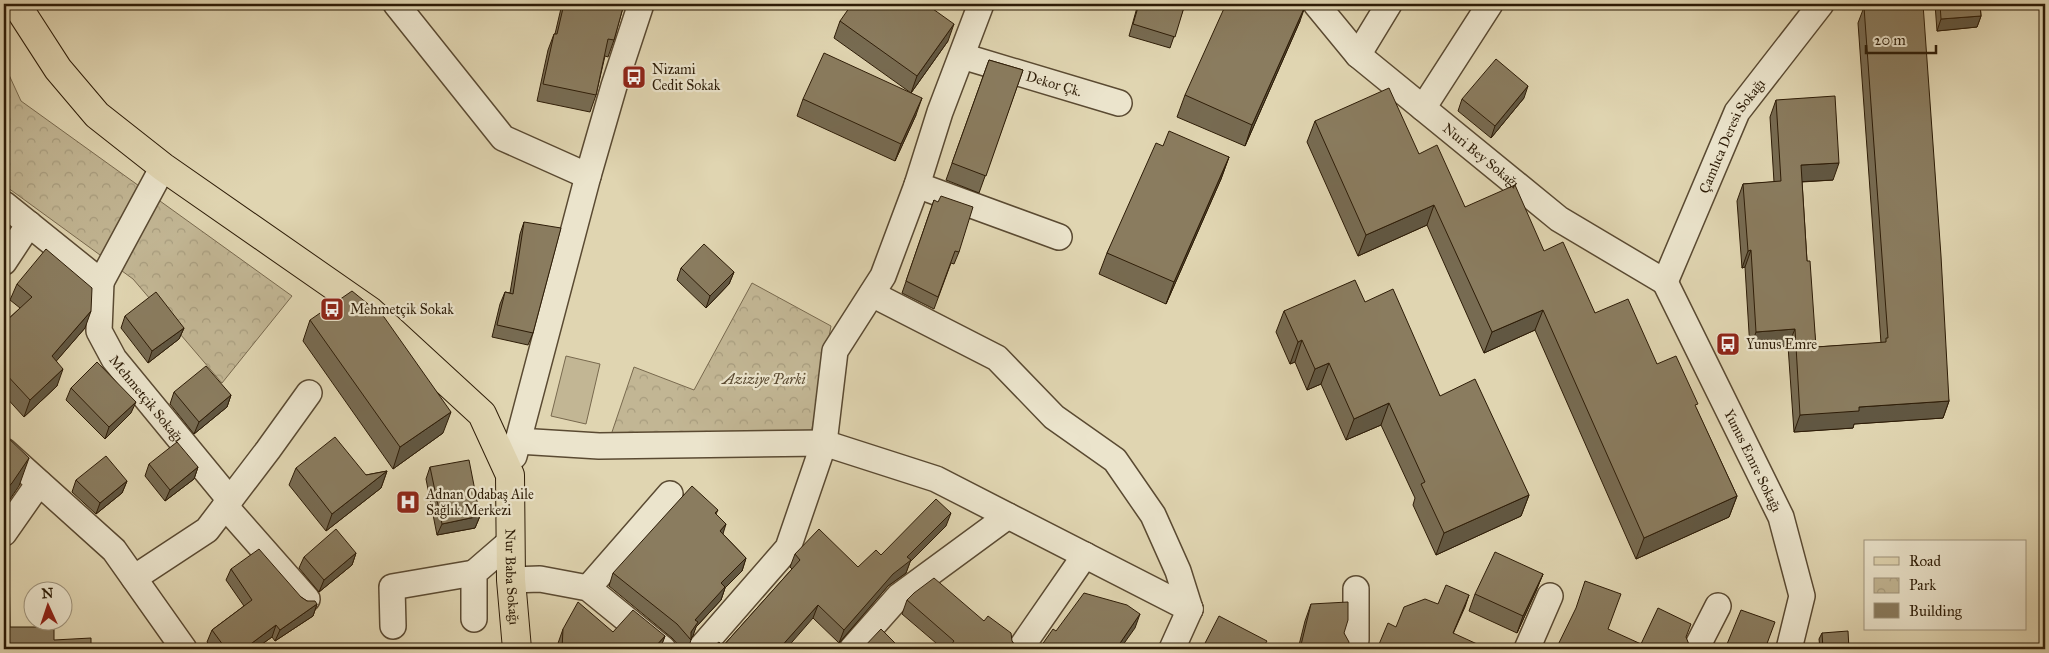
<svg xmlns="http://www.w3.org/2000/svg" width="2049" height="653" font-family="'IM FELL Great Primer',serif">
<style>
.grass{fill:#c2b694;stroke:#78694e}
.park{fill:url(#park-crowns);stroke:#78694e}
.lines{fill:none;stroke-linecap:round;stroke-linejoin:round}
.minor-casing{stroke:#5a4a32;stroke-width:28}
.major-casing{stroke:#2d1c07;stroke-width:30}
.minor{stroke:#ebe4cc;stroke-width:25}
.major{stroke:#e0d5b1;stroke-width:28}
.wall{fill:#776b52;stroke:#2d1c07}
.shaded-wall{fill:#615742;stroke:#2d1c07}
.building{fill:#8a7c5f;stroke:#2d1c07}
.labels{text-anchor:middle;dominant-baseline:central;stroke-width:4.5;stroke-linejoin:round;paint-order:stroke}
.poi-label{font-size:14px;fill:#2d1c07;stroke:#ebe4cc;text-anchor:start}
.street-label{font-size:14px;fill:#2d1c07;stroke:#ebe4cc}
.park-label{font-size:14px;font-style:italic;fill:#5a4a31;stroke:#ebe4cc}
</style>
<defs>
<pattern id="park-crowns" width="20" height="18" patternUnits="userSpaceOnUse" patternTransform="scale(1.25)"><rect width="20" height="18" fill="#c2b694"/><path d="M2 6a3 3 0 1 1 6 0M12 15a3 3 0 1 1 6 0" fill="none" stroke="#a79c7e"/></pattern>
</defs>
<rect width="100%" height="100%" fill="#e0d5b1"/>
<filter id="stains"><feTurbulence type="fractalNoise" baseFrequency=".004" numOctaves="4"/><feColorMatrix values="0 0 0 0 .2 0 0 0 0 .09 0 0 0 0 .02 0 0 0 .5 -.17"/></filter>
<radialGradient id="worn" r=".72"><stop offset=".6" stop-color="#630" stop-opacity="0"/><stop offset="1" stop-color="#630" stop-opacity=".3"/></radialGradient>
<polygon class="grass" points="566,356 600,364 586,424 551,416"/>
<g class="park">
<polygon points="4,64 21,101 292,296 222,383 133,279 4,185"/>
<polygon points="752,283 831,326 811,434 610,438 634,367 694,390"/>
</g>
<g class="lines">
<g class="minor-casing">
<g id="minor">
<polyline points="396,4 503,138 588,176"/>
<path id="s1" d="M1316 4 1358 55 1559 219 1665 282"/>
<polyline points="1358,55 1389,4"/>
<path id="s2" d="M962 56 1119 103"/>
<polyline points="1423,108 1490,4"/>
<polyline points="917,185 1059,237"/>
<polyline points="4,204 101,282 163,167"/>
<polyline points="4,262 29,224"/>
<path id="s3" d="M101 282 99 331 114 359 230 500"/>
<path id="s4" d="M1665 282 1781 517 1802 596 1789 649"/>
<path id="s5" d="M1665 282 1737 112 1821 4"/>
<polyline points="872,294 997,358 1054,417 1115,460 1153,515 1178,571 1190,609"/>
<polyline points="518,441 599,446 824,443 936,479 1190,609"/>
<polyline points="4,451 114,550 184,649"/>
<polyline points="514,456 588,176 614,86 641,4"/>
<polyline points="225,506 307,599"/>
<polyline points="4,533 39,483"/>
<polyline points="134,578 207,530 268,450 309,393"/>
<polyline points="511,580 540,579 588,588 663,649"/>
<polyline points="588,588 670,494"/>
<polyline points="474,619 474,573 511,541"/>
<polyline points="393,626 392,587 474,573"/>
<polyline points="700,649 788,548 824,443 835,351 883,276 917,185 940,112 981,4"/>
<polyline points="852,649 899,596 1008,516"/>
<polyline points="1020,649 1085,555"/>
<polyline points="1172,649 1190,609"/>
<polyline points="1352,649 1356,640 1356,589"/>
<polyline points="1527,649 1550,596"/>
<polyline points="1696,649 1718,606"/>
</g>
</g>
<g class="major-casing">
<g id="major">
<path id="s6" d="M16 4 58 69 97 115 163 167 370 311 482 414 510 475 511 580 517 649"/>
</g>
</g>
<use href="#minor" class="minor"/>
<use href="#major" class="major"/>
</g>
<g class="wall">
<polygon points="562,4 624,4 614,40 608,57 605,56 596,95 590,112 537,101 548,50 554,34 555,34"/>
<polygon points="1138,4 1185,4 1170,48 1129,36"/>
<polygon points="1935,4 1980,4 1981,16 1977,27 1937,31"/>
<polygon points="1864,7 1949,401 1943,418 1854,424 1853,428 1794,432 1788,346 1750,349 1745,267 1742,268 1737,201 1743,184 1774,182 1770,117 1776,100 1833,180 1802,182 1807,261 1816,347 1881,343 1858,23"/>
<polygon points="840,21 948,41 911,93 834,38"/>
<polygon points="1300,21 1245,146 1177,117 1185,95"/>
<polygon points="989,60 1023,70 979,193 946,180"/>
<polygon points="1524,98 1491,138 1458,111 1462,99"/>
<polygon points="803,99 916,115 895,161 797,116"/>
<polygon points="1315,121 1419,154 1465,207 1544,251 1595,313 1657,364 1696,408 1737,496 1729,517 1636,559 1535,330 1484,353 1427,225 1358,256 1307,142"/>
<polygon points="1163,146 1229,157 1221,179 1166,304 1099,274 1107,253"/>
<polygon points="934,200 959,252 954,264 951,263 934,309 902,293"/>
<polygon points="524,222 533,333 528,345 492,337 500,304 505,292 510,293 520,234"/>
<polygon points="681,268 734,272 729,284 706,308 677,280"/>
<polygon points="17,284 85,328 56,361 57,386 24,417 4,395 4,323 20,308 10,300"/>
<polygon points="1365,302 1440,396 1529,495 1521,516 1436,555 1413,505 1415,498 1381,425 1346,440 1321,384 1307,390 1295,362 1290,364 1276,332 1284,311"/>
<polygon points="125,316 184,328 179,339 148,363 121,328"/>
<polygon points="310,320 443,433 393,469 303,341"/>
<polygon points="71,388 131,413 105,439 66,400"/>
<polygon points="174,392 231,395 227,407 194,434 170,404"/>
<polygon points="149,464 198,467 194,479 165,501 145,476"/>
<polygon points="430,467 480,516 475,528 437,535 426,479"/>
<polygon points="296,468 366,475 387,471 381,488 326,531 289,485"/>
<polygon points="76,480 127,481 122,493 96,514 72,492"/>
<polygon points="718,510 716,514 723,534 746,558 742,571 725,588 721,600 696,627 691,638 691,640 688,649 682,649 672,638 609,586 613,573"/>
<polygon points="946,526 910,562 906,573 888,586 839,643 813,618 723,646 792,569 790,567 795,554 858,567 881,555"/>
<polygon points="356,553 352,565 319,592 299,568 304,557"/>
<polygon points="231,569 301,597 307,601 317,604 313,616 275,641 272,637 255,649 213,649 207,642 212,630 244,606 226,580"/>
<polygon points="1543,574 1536,591 1517,633 1469,611 1475,594"/>
<polygon points="907,600 984,621 1012,641 1016,647 1023,649 943,649 902,614"/>
<polygon points="1311,604 1344,633 1348,649 1298,649 1305,621"/>
<polygon points="563,629 613,632 665,636 660,649 556,649"/>
<polygon points="1822,633 1849,649 1820,649 1819,639"/>
</g>
<g class="shaded-wall">
<polygon points="1306,4 1300,21 1245,146 1252,125"/>
<polygon points="1981,16 1977,27 1937,31 1941,19"/>
<polygon points="954,24 948,41 911,93 917,76"/>
<polygon points="1528,86 1524,98 1491,138 1495,126"/>
<polygon points="922,98 916,115 895,161 901,144"/>
<polygon points="1229,157 1221,179 1166,304 1174,282"/>
<polygon points="1839,163 1833,180 1795,182 1801,165"/>
<polygon points="1434,205 1427,225 1358,256 1366,235"/>
<polygon points="1751,250 1745,267 1742,268 1748,251"/>
<polygon points="734,272 729,284 706,308 710,296"/>
<polygon points="1543,310 1535,330 1484,353 1492,332"/>
<polygon points="91,311 85,328 46,373 52,356"/>
<polygon points="184,328 179,339 148,363 152,351"/>
<polygon points="1795,329 1788,346 1750,349 1756,332"/>
<polygon points="1302,340 1295,362 1290,364 1298,342"/>
<polygon points="1329,363 1321,384 1307,390 1315,369"/>
<polygon points="63,369 57,386 24,417 30,400"/>
<polygon points="231,395 227,407 194,434 199,422"/>
<polygon points="1949,401 1943,418 1854,424 1853,428 1794,432 1800,415 1859,407"/>
<polygon points="136,402 131,413 105,439 109,427"/>
<polygon points="1389,403 1381,425 1346,440 1354,419"/>
<polygon points="451,412 443,433 393,469 400,447"/>
<polygon points="29,458 19,486 4,508 4,492"/>
<polygon points="198,467 194,479 165,501 170,490"/>
<polygon points="387,471 381,488 326,531 332,514"/>
<polygon points="127,481 122,493 96,514 100,503"/>
<polygon points="1529,495 1521,516 1436,555 1444,533"/>
<polygon points="1737,496 1729,517 1636,559 1644,538"/>
<polygon points="951,513 946,526 910,562 906,573 888,586 839,643 844,630 907,557"/>
<polygon points="480,516 475,528 437,535 442,524"/>
<polygon points="726,524 722,537 720,531"/>
<polygon points="356,553 352,565 319,592 324,580"/>
<polygon points="746,558 742,571 725,588 721,600 696,627 693,636 690,639 689,638 695,620 721,583"/>
<polygon points="1543,574 1536,591 1517,633 1523,616"/>
<polygon points="1469,595 1465,607 1448,645 1453,633"/>
<polygon points="317,604 313,616 275,641 280,630"/>
<polygon points="818,605 813,618 786,649 779,649"/>
<polygon points="1140,614 1135,628 1120,649 1116,649"/>
<polygon points="276,625 272,637 255,649 244,649"/>
<polygon points="665,636 660,649 653,649"/>
</g>
<g class="building">
<polygon points="564,4 624,4 614,40 608,39 596,95 543,84 554,34 557,34"/>
<polygon points="852,4 926,4 954,24 917,76 840,21"/>
<polygon points="1139,4 1185,4 1175,37 1133,24"/>
<polygon points="1226,4 1306,4 1252,125 1185,95"/>
<polygon points="1907,4 1923,4 1941,256 1949,401 1859,407 1859,411 1800,415 1795,329 1756,332 1751,250 1748,251 1743,184 1781,181 1776,100 1835,96 1839,163 1801,165 1807,261 1810,261 1816,347 1886,342 1886,338 1888,338 1881,243 1864,7"/>
<polygon points="1940,4 1980,4 1981,16 1941,19"/>
<polygon points="824,53 922,98 901,144 803,99"/>
<polygon points="1496,59 1528,86 1495,126 1462,99"/>
<polygon points="989,60 1023,70 986,176 952,163"/>
<polygon points="1389,88 1419,154 1437,145 1465,207 1515,185 1544,251 1563,242 1595,313 1628,299 1657,364 1676,356 1698,404 1695,405 1737,496 1644,538 1543,310 1492,332 1434,205 1366,235 1315,121"/>
<polygon points="1169,131 1229,157 1174,282 1107,253 1156,143 1163,146"/>
<polygon points="941,196 973,207 959,252 955,251 938,297 906,281 934,200 938,202"/>
<polygon points="524,222 561,228 533,333 497,325 505,292 513,294"/>
<polygon points="704,244 734,272 710,296 681,268"/>
<polygon points="46,249 92,288 91,311 52,356 63,369 30,400 4,372 4,323 32,297 17,284"/>
<polygon points="1355,280 1365,302 1393,289 1440,396 1475,379 1529,495 1444,533 1421,484 1425,482 1389,403 1354,419 1329,363 1315,369 1302,340 1298,342 1284,311"/>
<polygon points="352,291 384,317 451,412 400,447 310,320"/>
<polygon points="156,292 184,328 152,351 125,316"/>
<polygon points="97,362 136,402 109,427 71,388"/>
<polygon points="206,366 231,395 199,422 174,392"/>
<polygon points="4,434 29,458 12,483 4,492"/>
<polygon points="335,437 366,475 387,471 332,514 296,468"/>
<polygon points="177,442 198,467 170,490 149,464"/>
<polygon points="106,456 127,481 100,503 76,480"/>
<polygon points="469,460 480,516 442,524 430,467"/>
<polygon points="692,486 718,510 715,513 726,524 720,531 746,558 721,583 725,587 695,620 698,622 691,632 691,640 677,624 613,573"/>
<polygon points="936,499 951,513 907,557 911,560 893,574 844,630 818,605 779,649 710,649 719,642 723,646 800,560 795,554 819,529 858,567 876,550 881,555"/>
<polygon points="336,529 356,553 324,580 304,557"/>
<polygon points="259,549 301,597 307,601 315,601 317,604 280,630 276,625 244,649 226,649 212,630 252,600 231,569"/>
<polygon points="1495,552 1543,574 1523,616 1475,594"/>
<polygon points="4,558 9,558 10,627 54,627 54,640 91,638 91,649 4,649"/>
<polygon points="934,578 984,621 988,616 1011,633 1012,641 1016,647 1023,649 948,649 954,641 907,600 914,593"/>
<polygon points="1585,581 1621,594 1608,629 1641,644 1658,608 1691,624 1686,637 1690,647 1689,649 1556,649 1576,608"/>
<polygon points="1446,585 1469,595 1453,633 1488,649 1377,649 1388,623 1396,627 1404,607 1425,599 1438,604"/>
<polygon points="1084,593 1127,605 1140,614 1116,649 1039,649 1053,629 1056,631"/>
<polygon points="578,602 613,632 633,610 665,636 653,649 562,649 563,629"/>
<polygon points="1348,602 1348,620 1344,633 1349,642 1348,649 1300,649 1311,604"/>
<polygon points="1741,610 1775,622 1765,649 1725,649"/>
<polygon points="1219,616 1267,641 1262,649 1202,649"/>
<polygon points="881,629 901,649 865,649 863,648"/>
<polygon points="1848,631 1849,649 1823,649 1822,633"/>
</g>
<defs>
<g id="bus-square" transform="scale(1.25)"><rect x="-9" y="-9" width="18" height="18" rx="4" fill="#8f2418" stroke="#ebe4cc"/><path d="M-5-6H5V4H4V6H2V4H-2V6H-4V4H-5ZM-3.5-4V0h7V-4ZM-3.5 1.2v1.5H-2V1.2ZM2 1.2v1.5H3.5V1.2Z" fill="#fff"/></g>
<g id="hospital-square" transform="scale(1.25)"><rect x="-9" y="-9" width="18" height="18" rx="4" fill="#8f2418" stroke="#ebe4cc"/><path d="M-5-5h3v3.5h4V-5h3V5h-3V1.5h-4V5h-3Z" fill="#fff"/></g>
</defs>
<g fill-rule="evenodd">
<use href="#bus-square" x="634" y="77"/>
<use href="#bus-square" x="332" y="309"/>
<use href="#bus-square" x="1728" y="344"/>
<use href="#hospital-square" x="408" y="502"/>
</g>
<g class="labels">
<g class="poi-label">
<text x="652" y="69">Nizami<tspan x="652" dy="16">Cedit Sokak</tspan></text>
<text x="350" y="309">Mehmetçik Sokak</text>
<text x="1746" y="344">Yunus Emre</text>
<text x="426" y="494">Adnan Odabaş Aile<tspan x="426" dy="16">Sağlık Merkezi</tspan></text>
</g>
<g class="street-label">
<text stroke="none"><textPath href="#s2" startOffset="96">Dekor Çk.</textPath></text>
<text stroke="none"><textPath href="#s5" startOffset="161">Çamlıca Deresi Sokağı</textPath></text>
<text stroke="none"><textPath href="#s1" startOffset="225">Nuri Bey Sokağı</textPath></text>
<text stroke="none"><textPath href="#s3" startOffset="132">Mehmetçik Sokağı</textPath></text>
<text stroke="none"><textPath href="#s4" startOffset="199">Yunus Emre Sokağı</textPath></text>
<text stroke="none"><textPath href="#s6" startOffset="795">Nur Baba Sokağı</textPath></text>
</g>
<g class="park-label">
<text x="764" y="379">Aziziye Parki</text>
</g>
</g>
<rect width="2049" height="653" fill="none" stroke="#e0d5b1" stroke-width="20"/>
<rect x="5" y="5" width="2039" height="643" fill="none" stroke="#2d1c07" stroke-width="2.5"/>
<rect x="10" y="10" width="2029" height="633" fill="none" stroke="#2d1c07"/>
<rect x="1864" y="540" width="162" height="90" fill="#ebe4cc" stroke="#9f947d"/>
<rect x="1874" y="557" width="25" height="8" fill="#e0d5b1" stroke="#9f947d"/>
<text x="1909" y="566" font-size="15" fill="#2d1c07">Road</text>
<rect x="1874" y="578" width="25" height="15" fill="url(#park-crowns)" stroke="#9f947d"/>
<text x="1909" y="590" font-size="15" fill="#2d1c07">Park</text>
<rect x="1874" y="603" width="25" height="15" fill="#8a7c5f" stroke="#9f947d"/>
<text x="1909" y="616" font-size="15" fill="#2d1c07">Building</text>
<g transform="translate(48 606) rotate(357)"><circle r="24" fill="#ebe4cc" stroke="#9f947d"/>
<path d="M0-4L9 19L0 12L-9 19Z" fill="#8f2418"/>
<text y="-8" font-size="14" font-weight="bold" text-anchor="middle" fill="#2d1c07">N</text>
</g>
<path d="M1866 45v8h70v-8" fill="none" stroke="#2d1c07" stroke-width="2.5"/>
<text x="1874" y="45" font-size="15" fill="#2d1c07" stroke="#ebe4cc" stroke-width="4" paint-order="stroke">20 m</text>
<rect width="100%" height="100%" filter="url(#stains)"/>
<rect width="100%" height="100%" fill="url(#worn)"/>
</svg>
